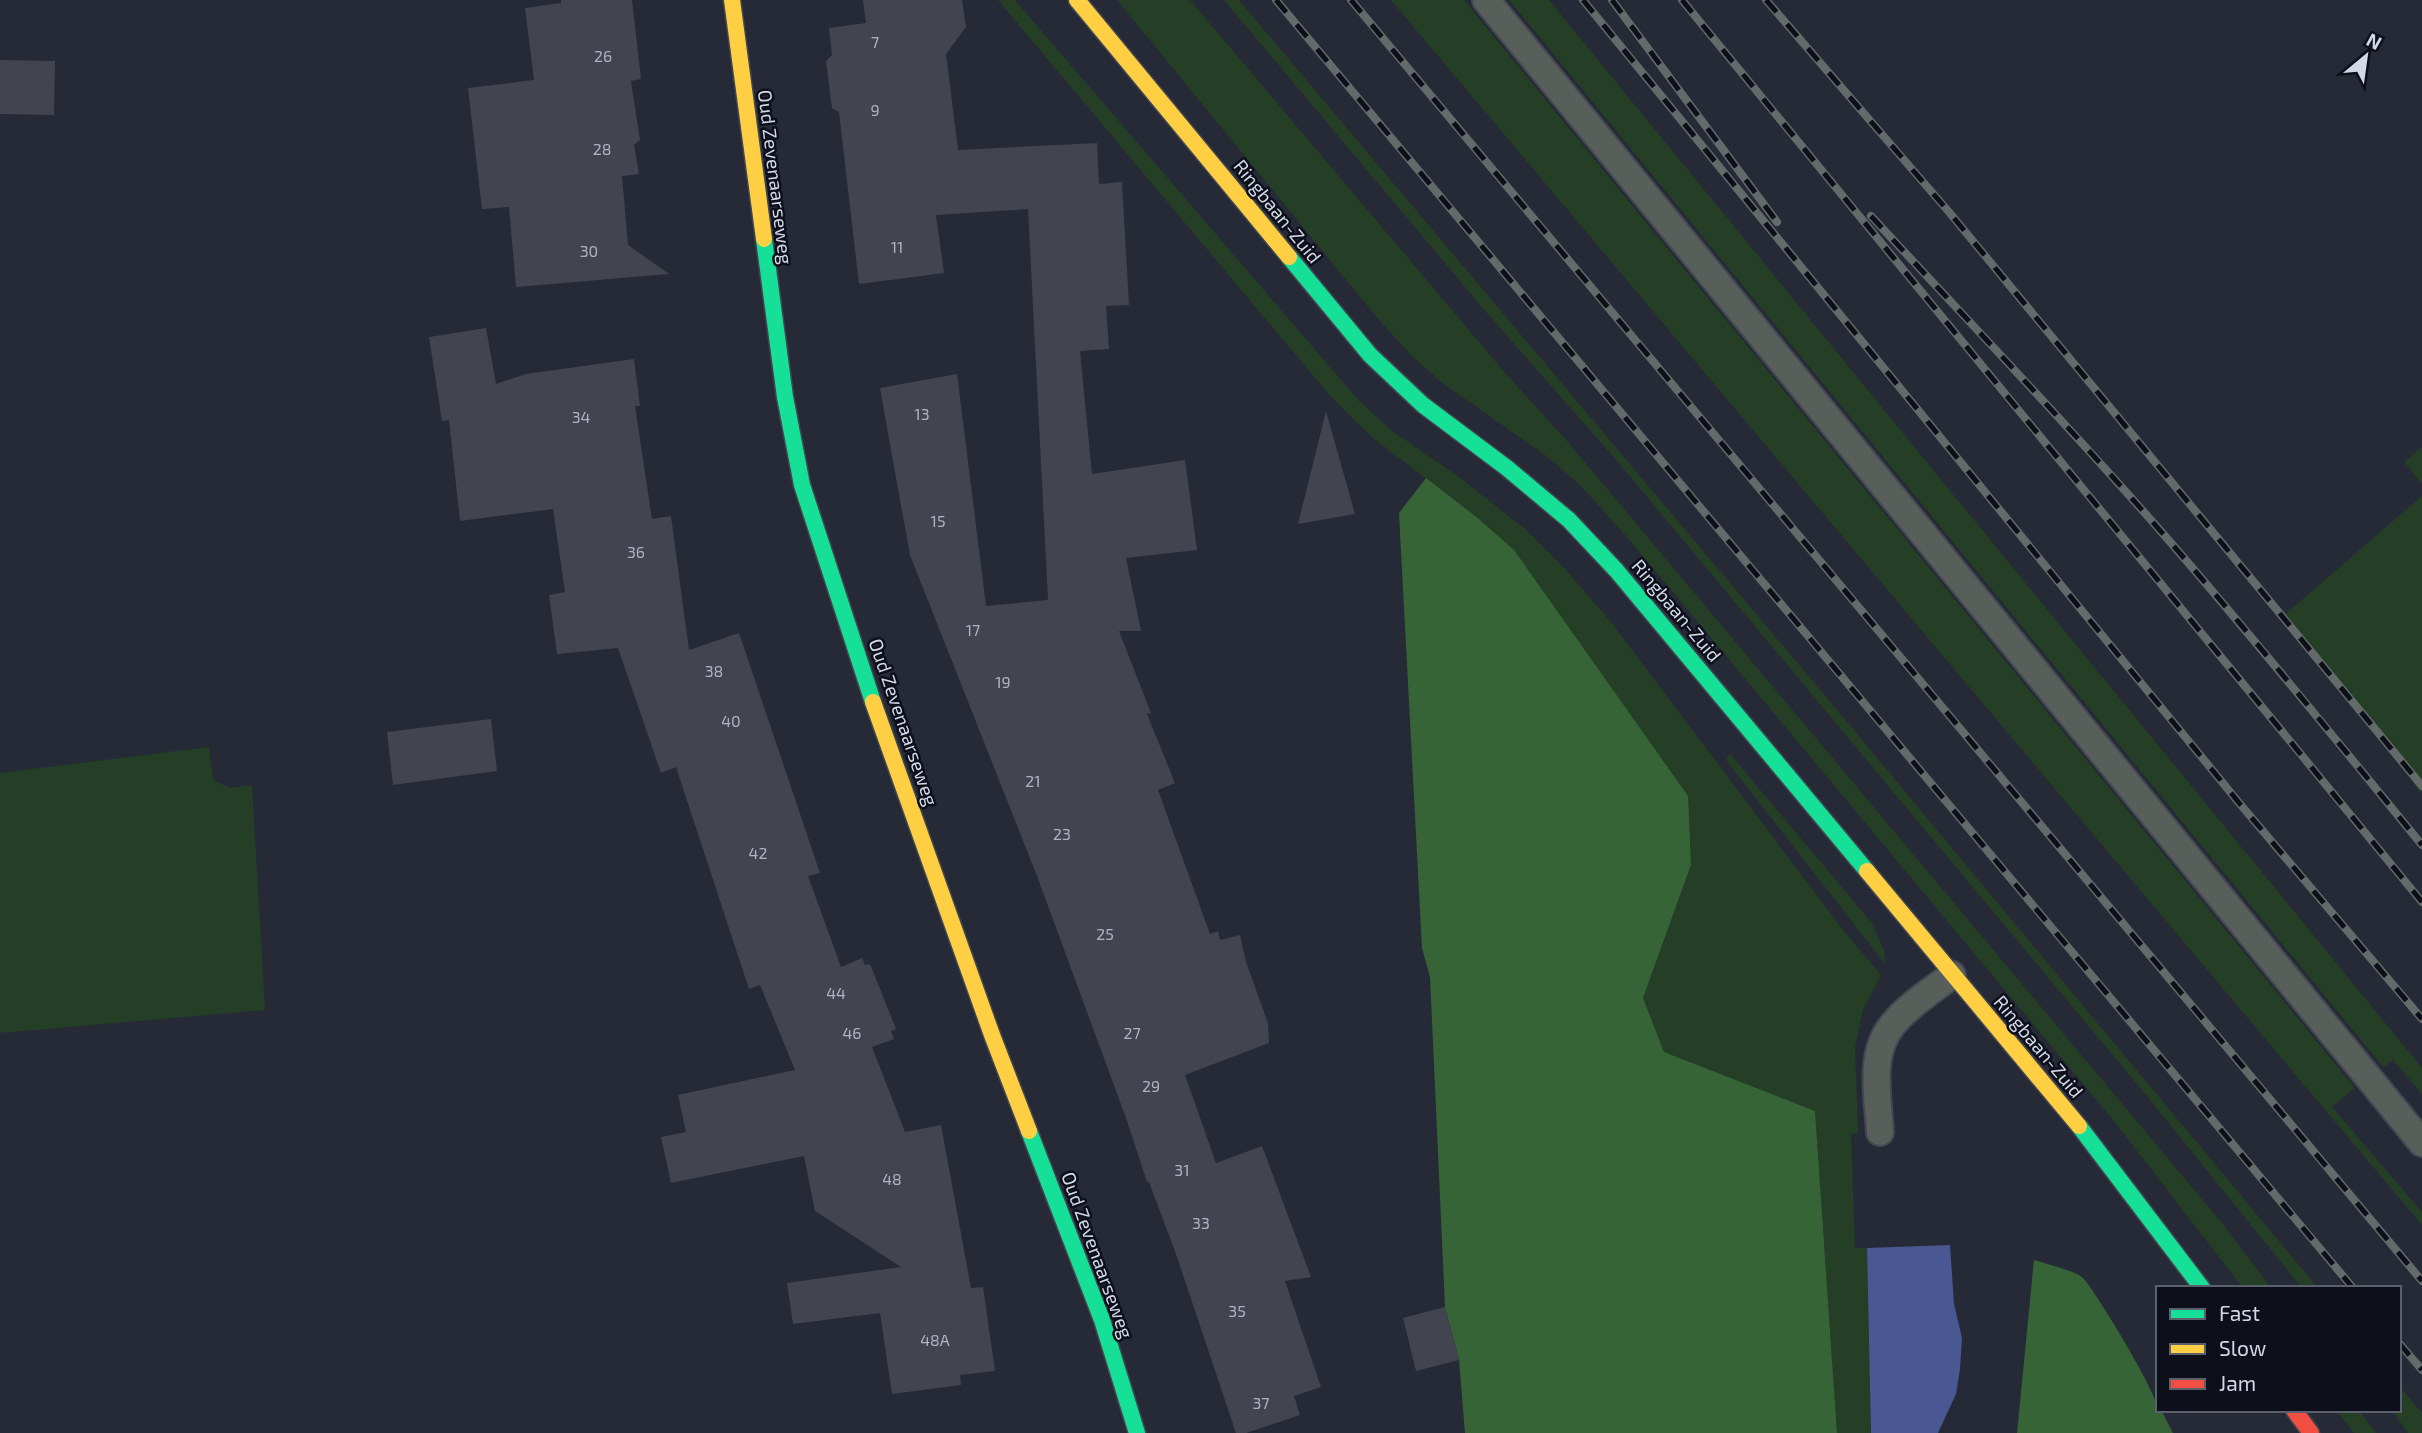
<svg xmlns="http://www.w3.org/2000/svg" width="2422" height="1433" font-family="'Exo 2',sans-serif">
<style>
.green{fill:#243f25}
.forest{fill:#366436}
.water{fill:#495792}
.building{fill:#42444f}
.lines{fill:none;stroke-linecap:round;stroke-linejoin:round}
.lane-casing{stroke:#434751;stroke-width:30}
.fast-casing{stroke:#434751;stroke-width:19}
.slow-casing{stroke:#434751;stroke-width:19}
.jam-casing{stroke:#434751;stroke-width:19}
.lane{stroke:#585f5b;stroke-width:26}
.fast{stroke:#16e098;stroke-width:16}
.slow{stroke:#ffcf43;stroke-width:16}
.jam{stroke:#f24e42;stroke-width:16}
.rail-casing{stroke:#646a69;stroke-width:8}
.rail{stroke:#0d101a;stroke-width:5;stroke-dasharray:16;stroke-linecap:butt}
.labels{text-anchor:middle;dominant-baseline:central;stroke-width:5;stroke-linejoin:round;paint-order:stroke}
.number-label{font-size:16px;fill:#afb3c1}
.street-label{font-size:19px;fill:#d3d8e7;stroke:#0d101a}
</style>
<rect width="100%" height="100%" fill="#262a37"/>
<g class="green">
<polygon points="998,0 1015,0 1360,402 1391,430 1459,477 1525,529 1565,569 1611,622 1843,930 1881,975 1863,1010 1855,1047 1858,1133 1851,1134 1855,1248 1867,1248 1871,1433 1837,1433 1815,1111 1664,1052 1643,998 1691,866 1474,515 1373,438 1331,397"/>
<polygon points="1117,0 1190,0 1506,374 1567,441 1640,528 2222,1223 2271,1288 2243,1288 2114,1121 1627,537 1579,484 1545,455 1441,382 1412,356 1379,320"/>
<polygon points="1224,0 1239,0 1843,717 2318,1288 2302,1288 2146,1095 1618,462 1486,312"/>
<polygon points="1391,0 1464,0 2355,1088 2332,1107 2422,1212 2422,1225"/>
<polygon points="1509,0 1549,0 2422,1068 2422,1094 2393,1060 2383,1067"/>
<polygon points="2422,447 2422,484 2404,462"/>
<polygon points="2422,496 2422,794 2283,616"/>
<polygon points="209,747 213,780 230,788 252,785 265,1010 0,1033 0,773"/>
<polygon points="1730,754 1872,923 1884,951 1885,964 1726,760"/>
<polygon points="2399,1386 2422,1413 2422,1433 2408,1433 2392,1410 2399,1410"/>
<polygon points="2336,1410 2359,1410 2376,1433 2354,1433"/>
</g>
<g class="forest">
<polygon points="1426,478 1474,515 1514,550 1688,796 1691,865 1643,998 1664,1052 1815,1111 1837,1433 1465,1433 1459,1360 1445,1307 1430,977 1422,948 1399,513"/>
<path d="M2034 1260C2046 1264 2077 1271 2084 1279 2097 1294 2158 1394 2158 1410H2161L2173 1433H2017Z"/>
</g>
<polygon class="water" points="1950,1245 1954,1304 1962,1338 1960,1369 1956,1394 1938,1433 1871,1433 1867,1248"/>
<g class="building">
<polygon points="561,0 632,0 641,79 631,81 640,140 634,145 639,174 622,176 628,245 669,274 516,287 509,207 482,209 468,88 534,80 525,8 561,3"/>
<polygon points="863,0 962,0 966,27 946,54 958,150 1097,143 1099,184 1122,182 1129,305 1106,306 1109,349 1080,351 1092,474 1185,460 1197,550 1126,558 1141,631 1119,631 1151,713 1147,714 1175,783 1158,790 1210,934 1218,931 1220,940 1240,935 1246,962 1268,1023 1269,1043 1185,1075 1216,1163 1262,1146 1311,1277 1285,1281 1321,1387 1294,1396 1300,1415 1246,1433 1236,1433 1176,1254 1149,1182 1147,1182 1126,1118 1037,876 910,555 891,450 880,388 957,374 986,606 1048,600 1028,209 936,215 944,273 859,284 839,112 832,108 826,61 832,55 829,28 866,23"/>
<polygon points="0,60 55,61 54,115 0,114"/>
<polygon points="486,328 496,384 526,374 634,359 640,406 635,406 652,519 671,516 689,650 739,633 820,873 808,876 841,967 862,958 865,965 870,964 896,1029 891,1031 894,1039 872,1047 905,1132 941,1125 971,1288 983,1287 995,1371 960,1375 961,1385 892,1394 880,1313 793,1324 787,1283 901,1267 815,1211 804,1156 671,1183 661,1137 686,1132 678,1095 795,1070 760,985 749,989 676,767 661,773 618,648 557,654 549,595 565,592 553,509 460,521 449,420 442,421 429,337"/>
<polygon points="1326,411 1355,514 1298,524"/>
<polygon points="491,719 497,771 393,785 387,732"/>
<polygon points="1445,1307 1459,1360 1416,1371 1403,1318"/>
</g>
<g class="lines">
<g class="lane-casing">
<g id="lane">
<polyline points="1486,0 2422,1143"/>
<path d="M1880 1132C1878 1097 1868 1052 1894 1023 1910 1004 1933 990 1952 975"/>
</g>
</g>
<g class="fast-casing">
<g id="fast">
<polyline points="764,239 785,397 802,485 873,702"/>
<polyline points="1289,257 1370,355 1423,405 1507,468 1569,520 1616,570 1867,871"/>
<polyline points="2079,1126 2202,1288"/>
<polyline points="1029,1131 1102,1320 1137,1433"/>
</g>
</g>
<g class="slow-casing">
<g id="slow">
<polyline points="732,0 764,239"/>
<polyline points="1077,0 1289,257"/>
<polyline points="873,702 992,1035 1029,1131"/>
<polyline points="1867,871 2079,1126"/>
</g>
</g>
<g class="jam-casing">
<polyline id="jam" points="2294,1410 2311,1433"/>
</g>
<use href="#lane" class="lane"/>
<use href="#fast" class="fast"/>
<use href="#slow" class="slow"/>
<use href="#jam" class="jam"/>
<g class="rail-casing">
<g id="rail">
<polyline points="1276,0 2353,1288"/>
<polyline points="1351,0 2422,1281"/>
<polyline points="1583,0 2240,804 2422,1019"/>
<polyline points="1612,0 1777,222"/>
<polyline points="1682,0 2422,902"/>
<polyline points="1766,0 1949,212 2422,786"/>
<path d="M1871 216C1969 322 2070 427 2165 536 2253 637 2337 741 2422 845"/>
<polyline points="2399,1343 2422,1370"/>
</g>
</g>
<use href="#rail" class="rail"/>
</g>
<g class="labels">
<g class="number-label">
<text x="875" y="41">7</text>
<text x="603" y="55">26</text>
<text x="875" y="109">9</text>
<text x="602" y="148">28</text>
<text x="897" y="246">11</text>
<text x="589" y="250">30</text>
<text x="922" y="413">13</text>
<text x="581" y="416">34</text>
<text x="938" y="520">15</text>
<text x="636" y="551">36</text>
<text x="973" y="629">17</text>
<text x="714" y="670">38</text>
<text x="1003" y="681">19</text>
<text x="731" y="720">40</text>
<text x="1033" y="780">21</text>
<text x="1062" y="833">23</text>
<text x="758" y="852">42</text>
<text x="1105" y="933">25</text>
<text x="836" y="992">44</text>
<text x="852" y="1032">46</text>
<text x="1132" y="1032">27</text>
<text x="1151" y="1085">29</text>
<text x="1182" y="1169">31</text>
<text x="892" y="1178">48</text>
<text x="1201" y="1222">33</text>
<text x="1237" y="1310">35</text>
<text x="935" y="1339">48A</text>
<text x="1261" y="1402">37</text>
</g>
<g class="street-label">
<text transform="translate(776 177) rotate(83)">Oud Zevenaarseweg</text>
<text transform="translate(1278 211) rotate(51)">Ringbaan-Zuid</text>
<text transform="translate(1677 610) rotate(50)">Ringbaan-Zuid</text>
<text transform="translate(904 722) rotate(71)">Oud Zevenaarseweg</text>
<text transform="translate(2039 1046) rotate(50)">Ringbaan-Zuid</text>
<text transform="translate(1098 1255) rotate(70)">Oud Zevenaarseweg</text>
</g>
</g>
<rect x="2156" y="1286" width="245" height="126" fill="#0d101a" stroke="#5c606c" stroke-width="2"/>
<rect x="2170" y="1309" width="35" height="10" fill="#16e098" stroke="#5c606c" stroke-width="2"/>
<text x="2219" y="1321" font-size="21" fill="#d3d8e7">Fast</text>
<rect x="2170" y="1344" width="35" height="10" fill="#ffcf43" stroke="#5c606c" stroke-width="2"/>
<text x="2219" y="1356" font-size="21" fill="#d3d8e7">Slow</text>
<rect x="2170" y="1379" width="35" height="10" fill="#f24e42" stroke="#5c606c" stroke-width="2"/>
<text x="2219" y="1391" font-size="21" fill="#d3d8e7">Jam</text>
<g transform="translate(2366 56) rotate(29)" stroke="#0d101a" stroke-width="5" paint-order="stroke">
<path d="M0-5L12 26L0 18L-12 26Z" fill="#d3d8e7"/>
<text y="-10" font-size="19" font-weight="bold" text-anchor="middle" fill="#d3d8e7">N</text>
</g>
</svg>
